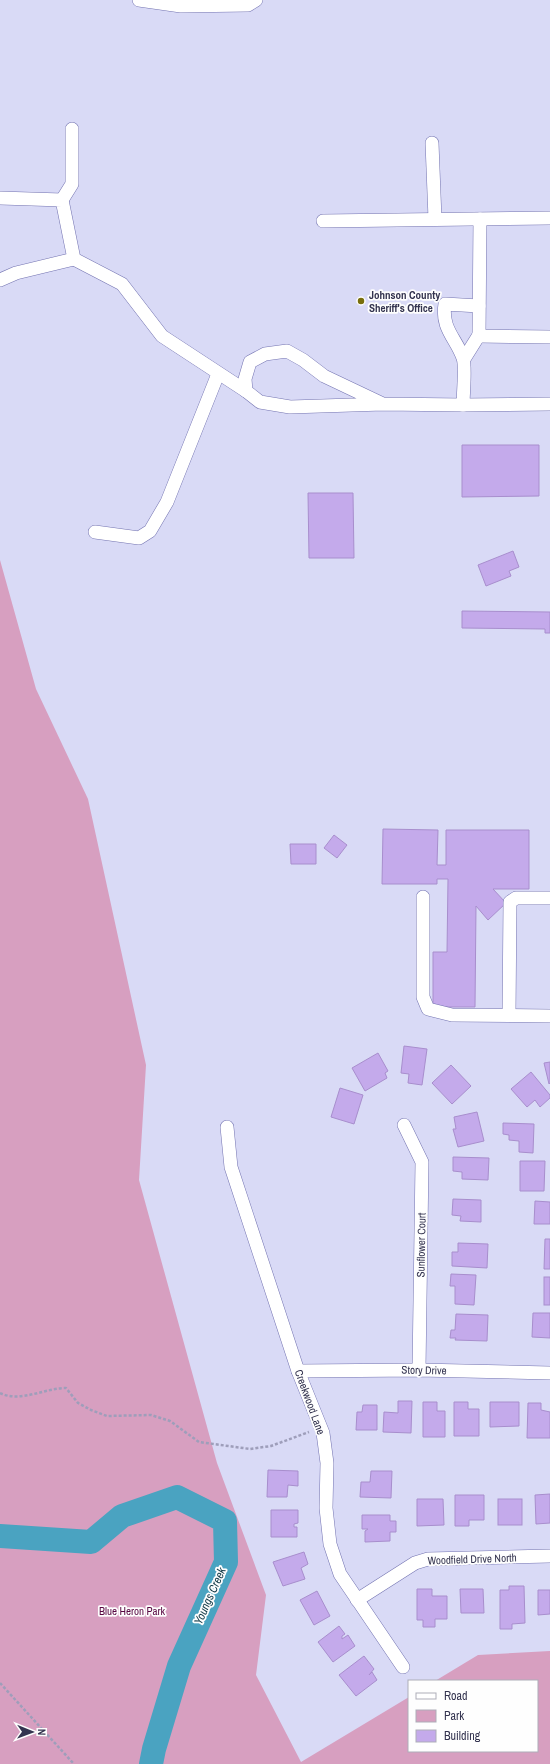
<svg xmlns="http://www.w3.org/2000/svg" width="550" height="1764" font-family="'Archivo Narrow',sans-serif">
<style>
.green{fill:#d79fc0}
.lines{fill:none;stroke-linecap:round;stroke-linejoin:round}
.river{stroke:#4aa3c1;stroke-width:24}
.building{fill:#c4aaeb;stroke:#a88ecd}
.minor-casing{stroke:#7373b1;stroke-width:14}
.path{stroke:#9e9eba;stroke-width:2.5;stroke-dasharray:3 2;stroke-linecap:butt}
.minor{stroke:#fff;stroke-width:13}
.poi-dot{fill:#786e0b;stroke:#fefefe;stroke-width:1.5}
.labels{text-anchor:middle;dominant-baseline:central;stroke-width:3.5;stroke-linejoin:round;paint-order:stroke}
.poi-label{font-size:11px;font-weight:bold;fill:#33334f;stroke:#fefefe;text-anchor:start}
.street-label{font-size:11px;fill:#33334f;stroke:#fefefe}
.park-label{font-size:11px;fill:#570741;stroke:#fefefe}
.water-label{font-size:12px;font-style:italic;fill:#133b48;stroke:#fefefe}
</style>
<rect width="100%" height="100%" fill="#d9daf6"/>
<polygon class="green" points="0,560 36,689 88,799 146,1065 139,1180 217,1463 266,1595 256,1675 301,1762 409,1697 409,1751 537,1751 537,1681 435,1681 478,1655 550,1651 550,1764 0,1764"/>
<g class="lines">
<polyline class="river" points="0,1536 91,1542 122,1516 177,1497 225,1521 226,1562 179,1666 154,1749 151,1764"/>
</g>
<g class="building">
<polygon points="462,445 539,445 539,496 462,497"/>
<polygon points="308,493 353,493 354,558 309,558"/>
<polygon points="513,551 519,567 509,571 511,576 486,586 478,565"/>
<polygon points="462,611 550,612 550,633 545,633 545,629 462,628"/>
<polygon points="383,829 438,830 437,865 446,865 446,830 529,830 529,889 493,889 506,903 488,920 476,906 475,1007 433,1007 433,952 447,952 448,879 437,879 437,884 382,884"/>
<polygon points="334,835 347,845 337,858 324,848"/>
<polygon points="290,844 316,844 316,864 291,864"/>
<polygon points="404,1046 427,1049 422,1085 408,1083 409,1074 401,1073"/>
<polygon points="378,1053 388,1071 385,1073 387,1078 365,1091 352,1068"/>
<polygon points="550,1062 550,1083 549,1084 544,1063"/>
<polygon points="451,1065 471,1086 452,1104 432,1083"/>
<polygon points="531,1072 550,1095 550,1098 540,1107 535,1100 527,1107 511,1089"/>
<polygon points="340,1088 363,1095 354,1124 331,1117"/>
<polygon points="477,1112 484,1141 458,1147 453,1129 456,1129 454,1117"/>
<polygon points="503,1123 534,1124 533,1153 519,1152 519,1141 509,1140 509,1135 503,1134"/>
<polygon points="453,1157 489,1158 488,1180 462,1179 462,1172 453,1171"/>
<polygon points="520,1161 545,1161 544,1191 520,1191"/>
<polygon points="453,1199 481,1200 481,1222 460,1221 461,1216 452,1215"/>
<polygon points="535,1201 550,1202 550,1224 534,1224"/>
<polygon points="545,1239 550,1239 550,1269 544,1269"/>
<polygon points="458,1243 488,1244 487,1268 452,1266 452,1252 458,1252"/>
<polygon points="451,1274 476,1275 474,1305 455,1304 455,1286 450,1286"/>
<rect x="544" y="1277" width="6" height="28"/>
<polygon points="533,1313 550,1313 550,1338 532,1337"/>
<polygon points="456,1314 488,1315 487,1341 455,1340 456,1338 450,1338 451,1330 455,1330"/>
<polygon points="398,1401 412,1401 411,1433 383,1432 384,1412 398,1413"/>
<polygon points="423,1402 437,1402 437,1411 445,1411 445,1437 423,1437"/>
<polygon points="454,1402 468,1402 468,1409 479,1409 479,1436 454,1436"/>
<polygon points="490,1402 519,1402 519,1426 490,1427"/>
<polygon points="528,1403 541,1403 541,1410 550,1412 550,1438 527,1438"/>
<polygon points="363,1405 377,1405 377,1430 356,1430 357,1412 362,1412"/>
<polygon points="268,1470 298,1471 298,1486 288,1485 287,1497 267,1497"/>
<polygon points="371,1471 392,1471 391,1498 360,1497 361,1482 370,1482"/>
<polygon points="550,1494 550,1523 536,1524 535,1495"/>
<polygon points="455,1495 484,1495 484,1520 469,1520 469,1526 455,1526"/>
<polygon points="417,1499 443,1499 444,1525 417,1526"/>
<rect x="498" y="1499" width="24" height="26"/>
<polygon points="271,1510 298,1510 298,1523 294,1524 294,1527 297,1527 297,1537 271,1537"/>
<polygon points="362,1515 390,1515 390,1521 396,1521 396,1532 390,1532 390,1541 365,1542 365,1531 368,1529 362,1529"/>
<polygon points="304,1552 308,1564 301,1568 305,1579 283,1586 273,1562"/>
<polygon points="509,1586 524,1586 525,1623 512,1624 512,1629 500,1629 500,1590 509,1590"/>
<polygon points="417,1589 432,1589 432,1596 447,1596 447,1619 435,1619 435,1627 423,1627 423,1620 417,1620"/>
<polygon points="460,1589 483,1589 484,1613 461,1613"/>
<polygon points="538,1590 550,1590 550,1614 538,1615"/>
<polygon points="317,1591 330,1616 314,1625 300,1600"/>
<polygon points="339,1626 345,1634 342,1636 342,1639 348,1635 355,1646 333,1662 318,1642"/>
<polygon points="364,1656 374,1669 369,1675 372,1672 377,1680 356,1696 339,1675"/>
</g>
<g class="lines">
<g class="minor-casing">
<g id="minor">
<polyline points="139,0 181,6 248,5 256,0"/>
<polyline points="432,143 435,219"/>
<polyline points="0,198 62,200 74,259 122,284 162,336 246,391"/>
<polyline points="62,200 72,184 72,129"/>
<polyline points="480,219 479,336 550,337"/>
<polyline points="323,221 550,218"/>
<polyline points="0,280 16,273 74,259"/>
<polyline points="464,359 479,335"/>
<path d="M383 404 290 407 260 402 246 391 245 379 250 362 265 354 287 351 303 360 324 376 383 404 463 405C463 395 466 366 463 358 456 338 441 329 445 304L479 306"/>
<polyline points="463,405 550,404"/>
<polyline points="95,532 139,538 150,531 167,502 218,374"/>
<polyline points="423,897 423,997 428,1009 452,1015 550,1016"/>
<polyline points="509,1015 510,902 516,898 550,898"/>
<polyline points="404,1125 422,1162 419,1370"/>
<polyline points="227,1127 231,1167 298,1371 323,1433 327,1463 326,1508 330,1544 340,1574 403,1667"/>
<polyline points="298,1371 419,1370 550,1373"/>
<polyline points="357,1600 415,1563 428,1559 550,1556"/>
</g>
</g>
<g class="path">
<path d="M0 1393C20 1403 45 1388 66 1388L78 1403 91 1410 107 1416 151 1415 170 1421 199 1442 250 1449 271 1446 309 1432"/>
<polyline points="0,1683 74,1764"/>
</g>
<use href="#minor" class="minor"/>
</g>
<circle class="poi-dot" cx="361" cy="301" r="4"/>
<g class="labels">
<g class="poi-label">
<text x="369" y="295">Johnson County<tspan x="369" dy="13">Sheriff's Office</tspan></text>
</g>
<g class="street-label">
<text transform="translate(421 1245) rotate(-89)">Sunflower Court</text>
<text transform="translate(424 1370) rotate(1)">Story Drive</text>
<text transform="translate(310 1402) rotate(70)">Creekwood Lane</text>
<text transform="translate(472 1559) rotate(-2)">Woodfield Drive North</text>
</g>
<g class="park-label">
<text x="132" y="1611">Blue Heron Park</text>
</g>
<g class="water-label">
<text transform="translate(210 1596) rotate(-66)">Youngs Creek</text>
</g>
</g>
<rect x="408" y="1680" width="130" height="72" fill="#fefefe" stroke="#adadb8"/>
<rect x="416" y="1693" width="20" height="6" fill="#ffffff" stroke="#adadb8"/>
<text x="444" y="1700" font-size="12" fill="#33334f">Road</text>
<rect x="416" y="1710" width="20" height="12" fill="#d79fc0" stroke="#adadb8"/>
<text x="444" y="1720" font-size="12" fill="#33334f">Park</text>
<rect x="416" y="1730" width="20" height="12" fill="#c4aaeb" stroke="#adadb8"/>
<text x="444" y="1740" font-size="12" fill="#33334f">Building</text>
<g transform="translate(32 1732) rotate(91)" stroke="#fefefe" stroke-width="3" paint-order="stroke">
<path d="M0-3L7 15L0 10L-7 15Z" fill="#33334f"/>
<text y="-6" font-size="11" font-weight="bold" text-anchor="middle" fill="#33334f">N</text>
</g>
</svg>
